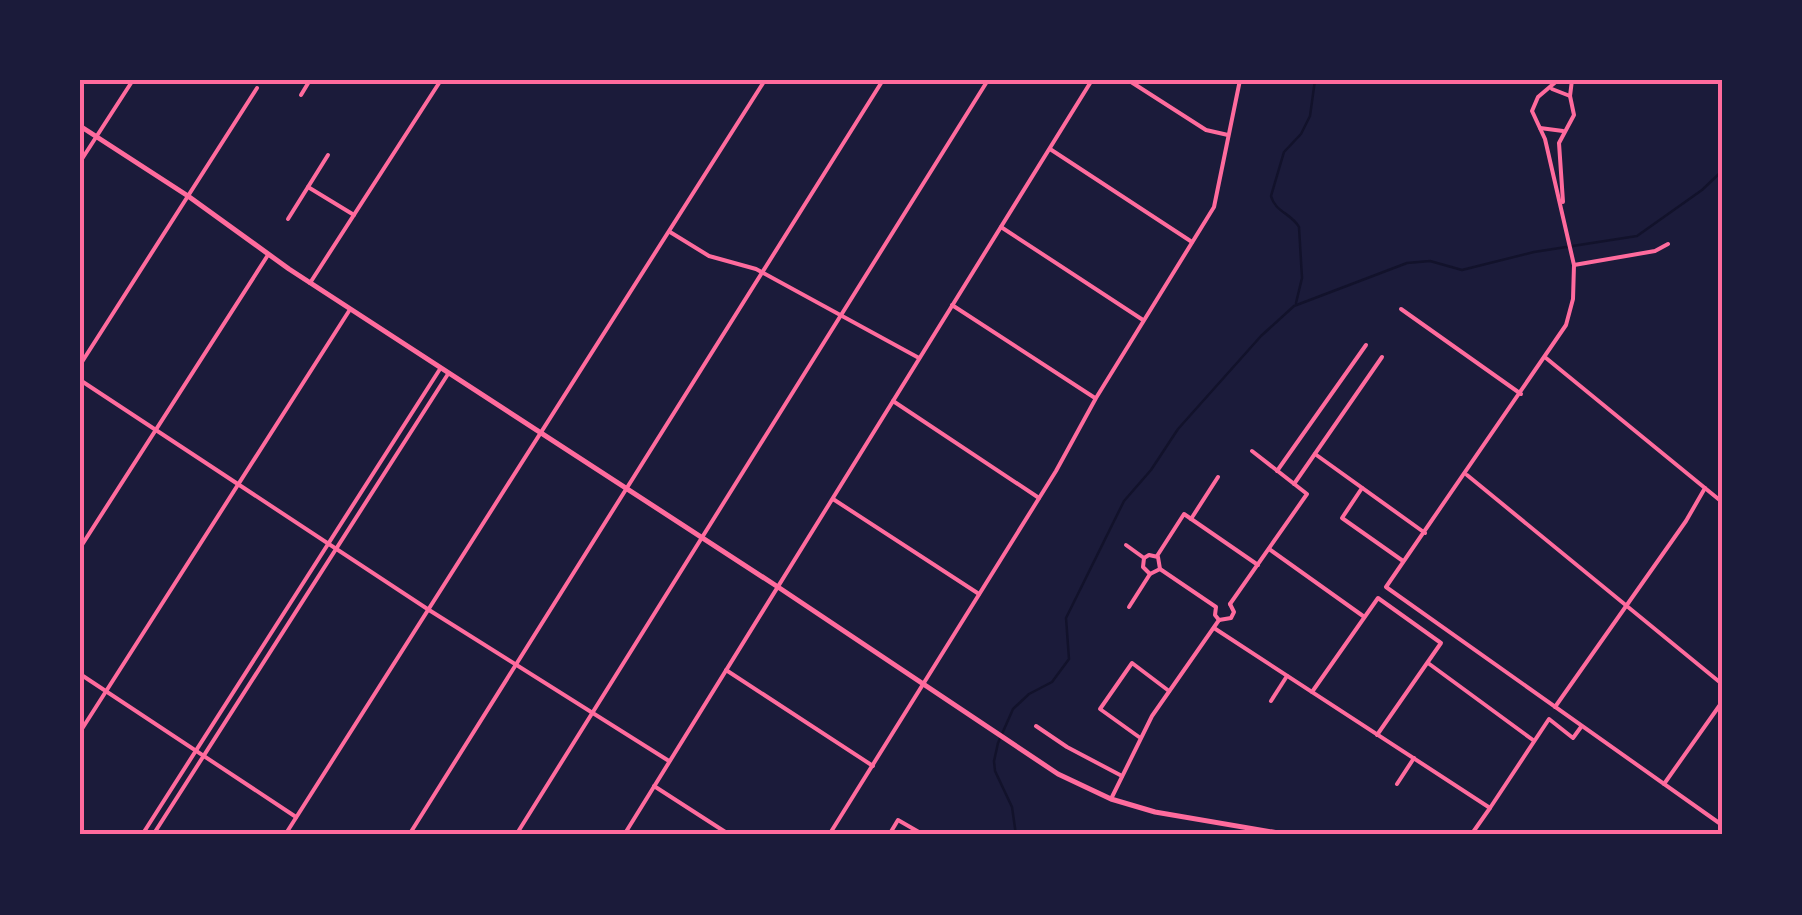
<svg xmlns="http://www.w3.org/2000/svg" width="1802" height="915" font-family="'Libre Baskerville',serif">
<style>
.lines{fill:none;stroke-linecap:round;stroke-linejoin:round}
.stream{stroke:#12122b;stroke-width:2.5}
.minor{stroke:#ff6b9d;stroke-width:4}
.tertiary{stroke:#ff6b9d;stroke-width:4}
.secondary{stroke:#ff6b9d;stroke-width:5}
.neatline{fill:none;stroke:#ff6b9d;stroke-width:4}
</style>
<rect width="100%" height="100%" fill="#1b1b3a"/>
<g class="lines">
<g class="stream">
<path d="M1296 303 1302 278 1299 227C1291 213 1275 212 1271 196L1284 152 1301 134 1310 116 1315 80"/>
<polyline points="1016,835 1012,807 995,771 994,761 998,743 1013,709 1029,694 1052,682 1069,659 1066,618 1124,501 1151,470 1178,429 1261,336 1294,306 1407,263 1430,261 1462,270 1534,252 1637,236 1702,190 1722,171"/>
</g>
<g class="minor">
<polyline points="1128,80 1206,130 1228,135"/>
<polyline points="1558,80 1538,97 1532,111 1545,139 1574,265 1573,299 1566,325 1386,587 1722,825"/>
<polyline points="1552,89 1570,96"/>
<polyline points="301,95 310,80"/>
<polyline points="1540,128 1563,131"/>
<polyline points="1050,149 1192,242"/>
<polyline points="80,162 133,80"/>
<polyline points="308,187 354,215"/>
<polyline points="1563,202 1559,143 1574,115 1570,96 1572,80"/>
<polyline points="288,219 328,155"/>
<polyline points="1001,227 1143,320"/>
<polyline points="670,232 709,256 756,269 919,358"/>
<polyline points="1574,265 1655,251 1668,244"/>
<polyline points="310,283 441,80"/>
<polyline points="952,305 1095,398"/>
<polyline points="1401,309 1521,394"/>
<polyline points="1546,358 1722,502"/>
<polyline points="80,365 257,88"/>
<polyline points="80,380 429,610 669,761"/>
<polyline points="893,401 1039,498"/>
<polyline points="1315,454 1425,533"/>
<polyline points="1277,471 1366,345"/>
<polyline points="1467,475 1722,684"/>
<polyline points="1294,484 1382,357"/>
<polyline points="1362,488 1342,518 1403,561"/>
<polyline points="833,499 979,594"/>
<polyline points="1191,519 1218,477"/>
<polyline points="1126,545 1144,558 1149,555 1158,557 1160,569 1216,607 1215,615 1219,620"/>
<polyline points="80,548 268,255"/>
<polyline points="1269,549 1363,616"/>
<polyline points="1157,556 1184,514 1258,565"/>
<polyline points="1144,558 1143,567 1150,574"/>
<polyline points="1230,604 1307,494 1252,451"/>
<polyline points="1129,607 1150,574 1160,569"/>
<polyline points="1219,620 1231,618 1234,612 1230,604"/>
<polyline points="1214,628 1490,808 1471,835"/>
<polyline points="1428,663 1533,740"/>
<polyline points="726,670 873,766"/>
<polyline points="80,674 296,817"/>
<polyline points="1312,692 1378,598 1441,643 1377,735"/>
<polyline points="1271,701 1287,676"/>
<polyline points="1555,707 1686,521 1705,488"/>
<polyline points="1036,726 1067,747 1122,776"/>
<polyline points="80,732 349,311"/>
<polyline points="1139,737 1100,709 1132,663 1169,691"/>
<polyline points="1397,784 1414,758"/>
<polyline points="1664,784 1722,702"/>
<polyline points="654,786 730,835"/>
<polyline points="1111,799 1152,716 1219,620"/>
<polyline points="1490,808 1549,719 1573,738 1581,727"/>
<polyline points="142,835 440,369"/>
<polyline points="153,835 448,374"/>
<polyline points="409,835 883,80"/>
<polyline points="516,835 988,80"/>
<polyline points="624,835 1092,80"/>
<polyline points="829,835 1056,471 1096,398 1214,207 1240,80"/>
<polyline points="889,835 898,820 924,835"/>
</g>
<polyline class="tertiary" points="285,835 765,80"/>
<polyline class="secondary" points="80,126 188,196 289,269 778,587 1058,774 1111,799 1155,812 1290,835"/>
</g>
<rect width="1802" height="915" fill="none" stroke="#1b1b3a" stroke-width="165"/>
<rect x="82" y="82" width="1638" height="750" class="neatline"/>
</svg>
